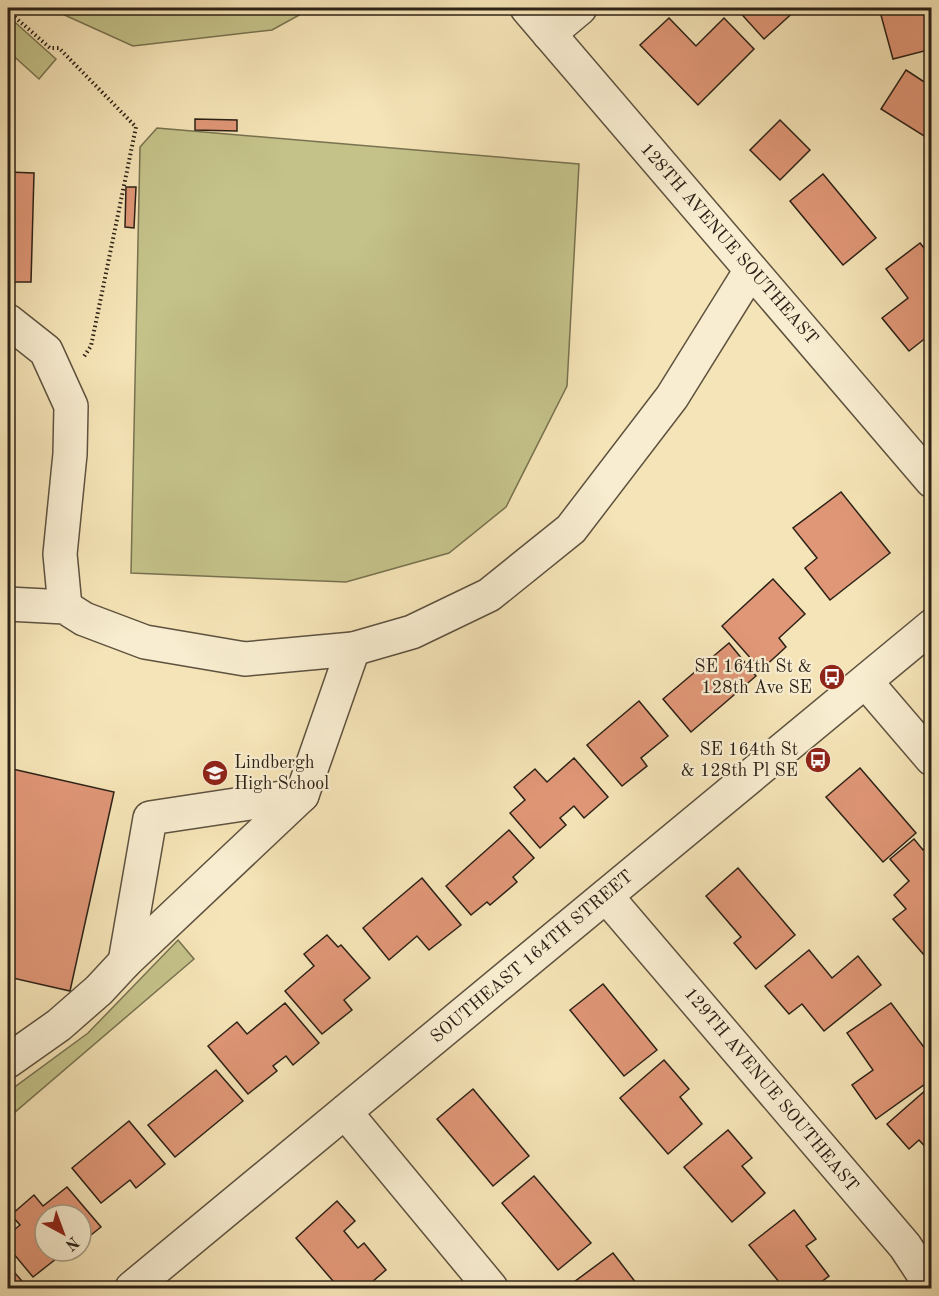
<svg xmlns="http://www.w3.org/2000/svg" width="939" height="1296" font-family="'Old Standard TT',serif">
<style>
.green{fill:#c4c289;stroke:#787250;stroke-width:1.5}
.building{fill:#e09777;stroke:#2c2217;stroke-width:1.5}
.lines{fill:none;stroke-linecap:round;stroke-linejoin:round}
.minor-casing{stroke:#5e523f;stroke-width:36}
.path{stroke:#2c2217;stroke-width:4;stroke-dasharray:1.5 3;stroke-linecap:butt}
.minor{stroke:#f8edd0;stroke-width:33}
.labels{text-anchor:middle;dominant-baseline:central;stroke-width:4.5;stroke-linejoin:round;paint-order:stroke}
.street-label{font-size:18px;fill:#2c2217;stroke:#f8edd0}
.poi-label{font-size:18px;fill:#2c2217;stroke:#f8edd0;text-anchor:end}
</style>
<rect width="100%" height="100%" fill="#f5e4b7"/>
<filter id="stains"><feTurbulence type="fractalNoise" baseFrequency=".00333" numOctaves="4"/><feColorMatrix values="0 0 0 0 .2 0 0 0 0 .09 0 0 0 0 .02 0 0 0 .5 -.17"/></filter>
<radialGradient id="worn" r=".72"><stop offset=".6" stop-color="#630" stop-opacity="0"/><stop offset="1" stop-color="#630" stop-opacity=".3"/></radialGradient>
<g class="green">
<polygon points="49,8 312,8 272,30 133,46"/>
<polygon points="8,16 56,59 39,79 8,51"/>
<polygon points="157,128 579,164 567,386 506,507 449,553 346,582 131,573 140,147"/>
<polygon points="178,940 194,959 8,1118 8,1092 88,1033"/>
</g>
<g class="building">
<polygon points="736,8 798,8 764,39"/>
<polygon points="879,8 918,8 920,13 929,10 932,18 932,49 893,59"/>
<polygon points="669,18 696,46 724,18 754,49 698,105 640,45"/>
<polygon points="906,70 932,87 932,141 881,109"/>
<polygon points="195,119 237,120 237,131 195,130"/>
<polygon points="780,120 810,150 780,180 750,150"/>
<polygon points="8,172 34,173 31,282 8,282"/>
<polygon points="823,174 876,238 843,265 790,201"/>
<polygon points="126,187 136,187 134,228 125,227"/>
<polygon points="920,243 932,258 932,333 909,351 882,318 908,298 886,269"/>
<polygon points="841,492 890,553 830,600 805,568 817,558 793,528"/>
<polygon points="773,579 805,614 779,638 786,647 761,670 722,626"/>
<polygon points="729,643 756,676 691,732 663,699"/>
<polygon points="639,701 668,736 641,758 647,766 622,786 587,745"/>
<polygon points="574,758 608,797 584,818 574,806 560,818 566,825 540,848 510,813 525,800 514,787 535,769 547,782"/>
<polygon points="8,768 114,792 70,991 8,977"/>
<polygon points="860,768 916,833 883,862 826,797"/>
<polygon points="509,830 534,858 513,877 517,882 490,905 487,902 471,915 446,886"/>
<polygon points="914,839 923,850 927,846 932,851 932,949 924,955 893,919 906,909 894,895 909,881 890,859"/>
<polygon points="738,868 795,935 756,969 734,943 741,937 706,896"/>
<polygon points="422,878 461,925 429,950 417,936 389,960 363,928"/>
<polygon points="327,935 338,947 341,945 370,978 344,1000 352,1010 322,1034 285,991 314,966 304,954"/>
<polygon points="809,950 832,978 858,956 881,985 824,1031 802,1004 789,1014 765,986"/>
<polygon points="603,984 657,1050 624,1076 570,1010"/>
<polygon points="285,1003 319,1043 293,1065 286,1056 273,1066 277,1071 248,1094 208,1046 237,1022 247,1034"/>
<polygon points="891,1003 932,1058 932,1079 876,1119 852,1085 873,1070 847,1033"/>
<polygon points="664,1060 689,1089 680,1097 702,1124 668,1154 620,1098"/>
<polygon points="216,1070 243,1101 175,1157 148,1125"/>
<polygon points="473,1089 529,1156 493,1186 437,1119"/>
<polygon points="927,1089 932,1094 932,1154 919,1140 909,1149 887,1124"/>
<polygon points="129,1121 165,1164 136,1188 130,1180 101,1203 72,1168"/>
<polygon points="728,1130 752,1158 742,1166 765,1193 732,1222 684,1167"/>
<polygon points="534,1176 591,1243 558,1270 502,1203"/>
<polygon points="67,1187 101,1227 81,1243 81,1215 45,1215 45,1251 57,1251 61,1255 33,1277 8,1247 8,1235 20,1225 11,1215 34,1195 43,1206"/>
<polygon points="337,1201 355,1221 344,1231 358,1248 364,1243 386,1270 365,1288 339,1288 296,1238"/>
<polygon points="794,1210 816,1239 806,1246 829,1276 813,1288 784,1288 749,1245"/>
<polygon points="613,1253 640,1288 578,1288 574,1282"/>
<polygon points="8,1265 28,1288 8,1288"/>
</g>
<g class="lines">
<g class="minor-casing">
<g id="minor">
<polyline points="527,8 932,481"/>
<polyline points="549,34 580,8"/>
<polyline points="8,321 46,351 71,406 70,454 60,554 65,607"/>
<polyline points="8,604 65,607 84,619 145,642 245,659 353,649 412,632 489,595 571,529 672,397 751,270"/>
<polyline points="866,682 932,759"/>
<polyline points="606,896 905,1246 932,1287"/>
<polyline points="125,962 150,818 302,795"/>
<polyline points="8,1061 59,1025 99,990 125,962 302,795 353,649"/>
<polyline points="345,1112 491,1288"/>
<polyline points="132,1288 932,626"/>
</g>
</g>
<polyline class="path" points="8,11 50,48 59,48 136,127 91,346 83,358"/>
<use href="#minor" class="minor"/>
</g>
<defs>
<g id="bus-disc" transform="scale(1.35)"><circle r="9.5" fill="#8f2418" stroke="#f8edd0"/><path d="M-5-6H5V4H4V6H2V4H-2V6H-4V4H-5ZM-3.5-4V0h7V-4ZM-3.5 1.2v1.5H-2V1.2ZM2 1.2v1.5H3.5V1.2Z" fill="#fff"/></g>
<g id="school-disc" transform="scale(1.35)"><circle r="9.5" fill="#8f2418" stroke="#f8edd0"/><path d="M0-5L7-2L0 1L-7-2ZM-4 1L0 2.5L4 1V4Q0 6-4 4Z" fill="#fff"/></g>
</defs>
<g fill-rule="evenodd">
<use href="#bus-disc" x="832" y="677"/>
<use href="#bus-disc" x="818" y="760"/>
<use href="#school-disc" x="215" y="773"/>
</g>
<g class="labels">
<g class="street-label">
<text transform="translate(729 244) rotate(49)">128TH AVENUE SOUTHEAST</text>
<text transform="translate(532 957) rotate(-40)">SOUTHEAST 164TH STREET</text>
<text transform="translate(771 1090) rotate(50)">129TH AVENUE SOUTHEAST</text>
</g>
<g class="poi-label">
<text x="812" y="667">SE 164th St &amp;<tspan x="812" dy="21">128th Ave SE</tspan></text>
<text x="798" y="750">SE 164th St<tspan x="798" dy="21">&amp; 128th Pl SE</tspan></text>
<text x="234" y="763" text-anchor="start">Lindbergh<tspan x="234" dy="21">High School</tspan></text>
</g>
</g>
<rect width="939" height="1296" fill="none" stroke="#f5e4b7" stroke-width="30"/>
<rect x="9" y="9" width="921" height="1278" fill="none" stroke="#2c2217" stroke-width="3"/>
<rect x="15" y="15" width="909" height="1266" fill="none" stroke="#2c2217" stroke-width="1.5"/>
<g transform="translate(63 1233) rotate(139)"><circle r="28" fill="#f8edd0" stroke="#a69c86" stroke-width="1.5"/>
<path d="M0-4.5L10 22L0 15L-10 22Z" fill="#8f2418"/>
<text y="-9" font-size="16" font-weight="bold" text-anchor="middle" fill="#2c2217">N</text>
</g>
<rect width="100%" height="100%" filter="url(#stains)"/>
<rect width="100%" height="100%" fill="url(#worn)"/>
</svg>
